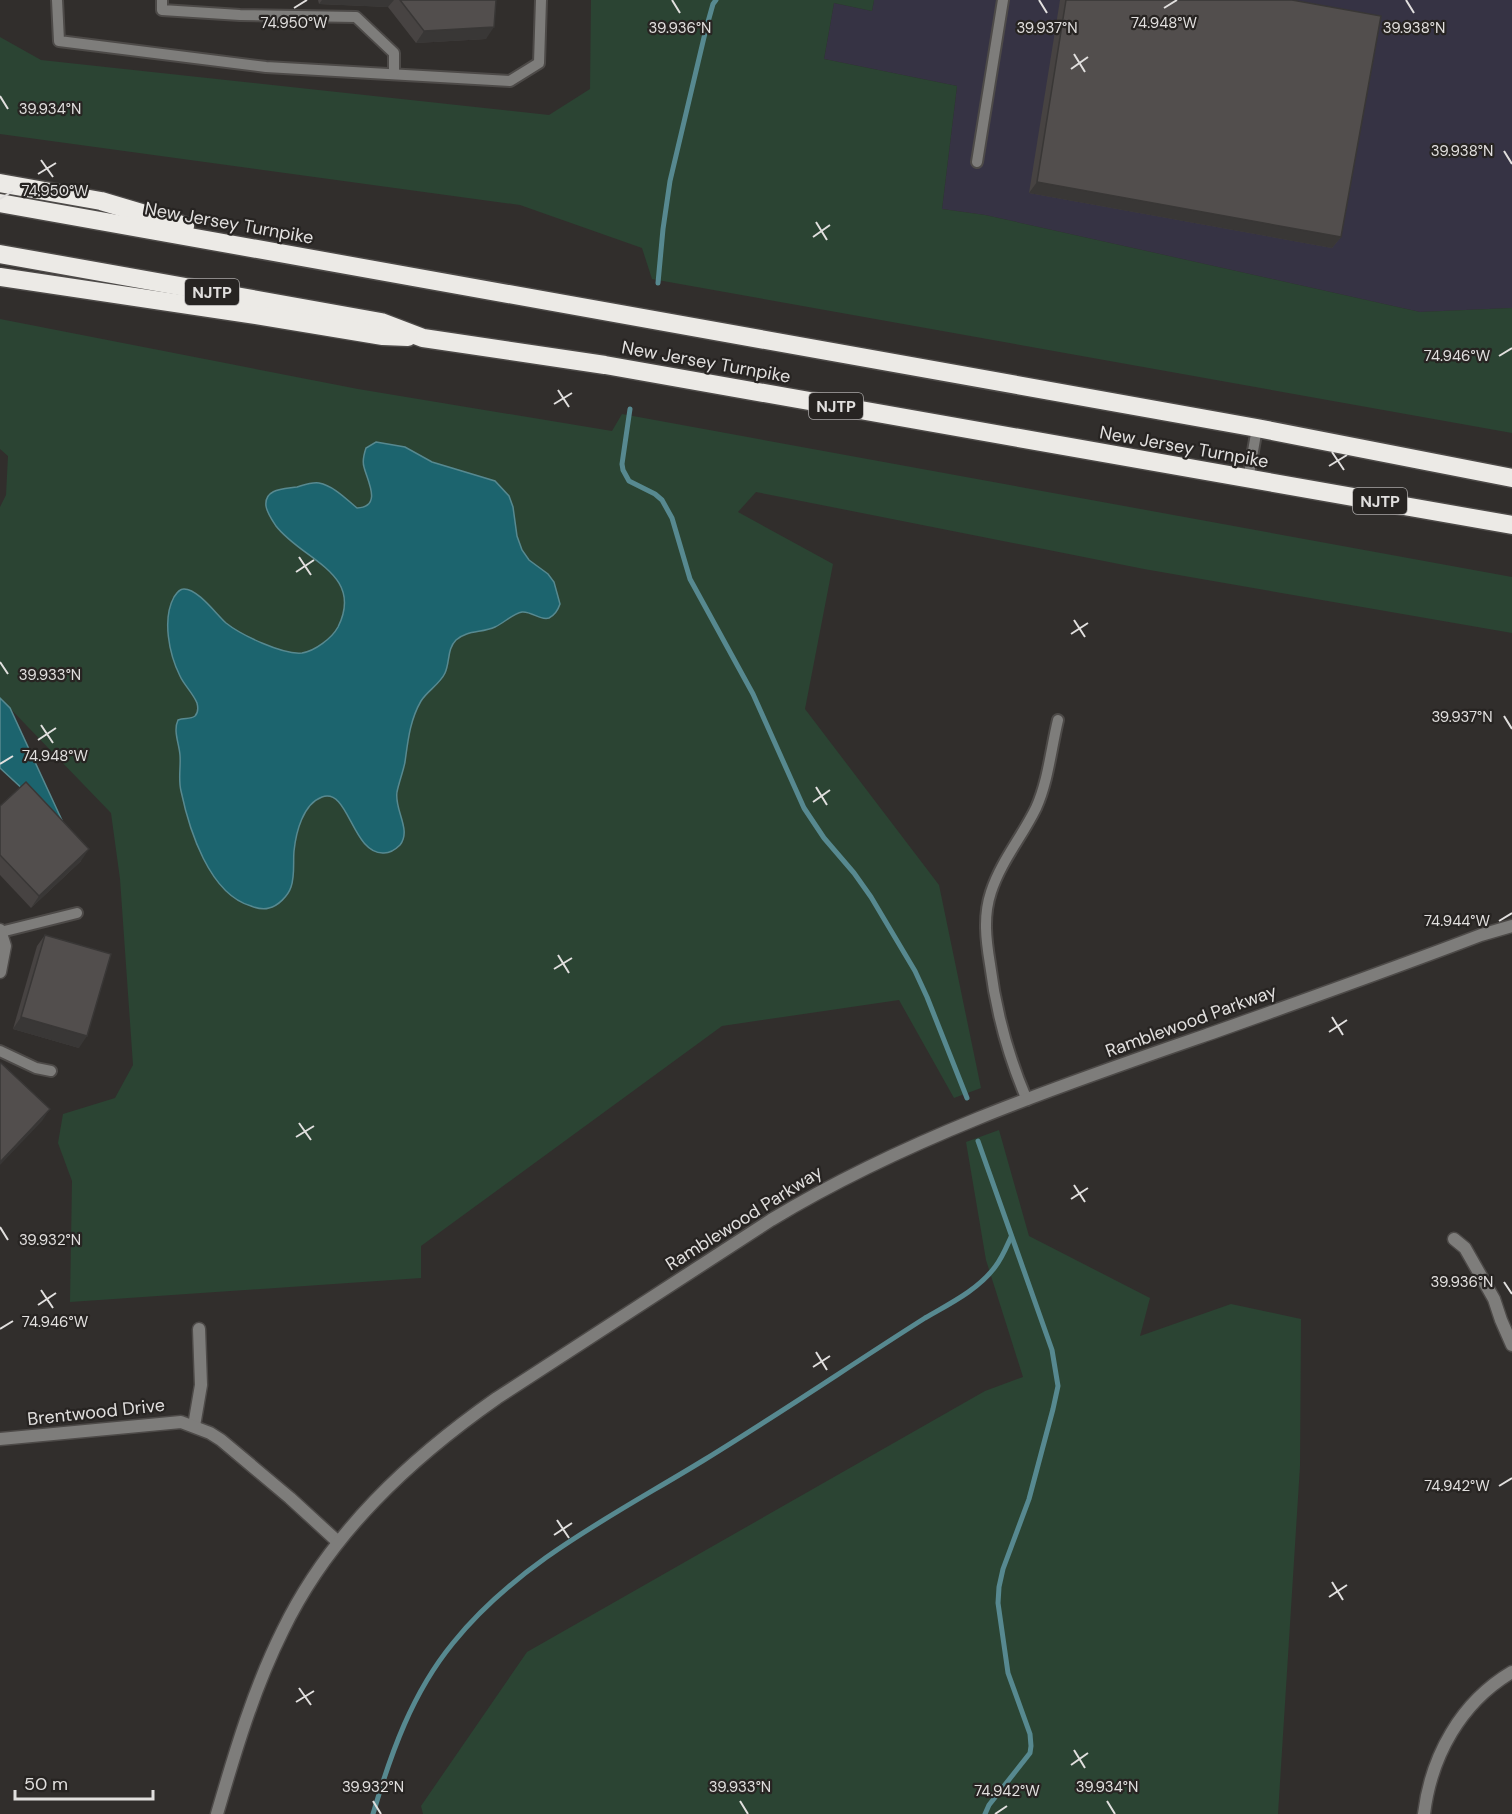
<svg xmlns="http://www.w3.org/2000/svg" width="1512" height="1814" font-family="'DM Sans',sans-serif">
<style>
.industrial{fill:#363344}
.green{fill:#2b4433}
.water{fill:#1c646e;stroke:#578990;stroke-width:1.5}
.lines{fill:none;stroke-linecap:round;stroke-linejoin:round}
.stream{stroke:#578990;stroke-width:5}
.lane-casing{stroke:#4d4a48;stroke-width:14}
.street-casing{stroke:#4d4a48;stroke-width:15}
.highway-casing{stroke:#4d4a48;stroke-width:21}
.lane{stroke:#7e7d7b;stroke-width:10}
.street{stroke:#7e7d7b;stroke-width:12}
.highway{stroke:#eceae6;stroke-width:18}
.wall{fill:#474342}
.shaded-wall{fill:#393736}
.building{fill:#524e4d;stroke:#393736;stroke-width:1.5}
.ticks{fill:none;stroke:#e1dfde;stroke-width:2}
.labels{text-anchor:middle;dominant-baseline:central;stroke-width:4.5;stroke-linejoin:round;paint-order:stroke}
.shield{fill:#272422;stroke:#a9a7a6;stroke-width:1.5}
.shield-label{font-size:16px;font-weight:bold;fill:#e1dfde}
.street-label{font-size:18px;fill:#e1dfde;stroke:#272422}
.ticks-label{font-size:15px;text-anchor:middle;fill:#e1dfde;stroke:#272422;stroke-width:4.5;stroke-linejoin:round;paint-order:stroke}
</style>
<rect width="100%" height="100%" fill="#312e2c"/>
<polygon class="industrial" points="874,0 1512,0 1512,308 1420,312 985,215 942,209 957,86 824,59 834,3 872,11"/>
<g class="green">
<polygon points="591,0 874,0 872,11 834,3 824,59 957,86 942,209 985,215 1420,312 1512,308 1512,433 652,279 642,248 520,205 0,134 0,37 41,60 549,115 590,89"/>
<polygon points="0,319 358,389 612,431 622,414 1512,577 1512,633 1144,569 756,492 738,512 833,564 805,709 939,885 981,1088 954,1098 899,1000 722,1026 421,1246 421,1278 70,1302 72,1181 58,1143 63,1114 115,1098 133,1065 120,879 111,813 0,698 0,507 6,495 8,456 0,449"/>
<polygon points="999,1130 1029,1236 1150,1298 1140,1336 1231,1304 1301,1319 1300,1466 1278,1814 423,1814 421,1806 527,1652 985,1391 1023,1377 986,1260 966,1142"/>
</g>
<g class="water">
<path d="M376 442 405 447 432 462 495 481 509 496 513 507 517 536 522 550 529 560 548 574 554 582 560 604C558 610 555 615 549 618 540 621 532 611 522 612 512 614 504 623 495 627 482 633 467 630 456 640 447 649 450 662 445 673 440 684 427 691 421 701 410 720 408 740 405 762 403 772 399 782 397 792 394 810 412 830 400 845 396 849 390 853 384 853 352 855 349 787 322 797 303 804 296 832 294 851 293 862 295 876 291 887 288 896 278 906 269 908 263 910 256 908 251 906 209 894 189 829 181 791 178 779 181 767 180 755 179 743 173 731 178 720 184 717 190 720 195 716 198 713 198 707 197 703 193 693 184 685 180 676 169 654 162 619 174 597 177 593 179 589 184 589 198 589 216 614 226 623 241 635 283 655 302 653 315 651 332 638 338 627 365 573 302 560 276 526 272 520 267 513 266 506 264 488 285 489 297 487 304 485 311 482 319 483 334 486 346 499 357 508 383 507 367 480 364 467 362 461 364 454 366 448Z"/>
<polygon points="0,698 10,708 66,829 0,768"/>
</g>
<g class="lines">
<g class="stream">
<polyline points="658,283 663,229 670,181 706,29 713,4 716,0"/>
<polyline points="630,409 622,464 623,470 629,481 655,494 662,500 672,518 690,579 753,694 804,808 824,838 854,873 871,897 915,971 927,997 967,1098"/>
<polyline points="978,1141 1052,1350 1058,1386 1053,1409 1029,1499 1003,1569 999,1587 998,1603 1008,1673 1030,1734 1031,1746 1030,1753 989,1805 985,1814"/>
<path d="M373 1814C391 1753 412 1693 453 1643 519 1561 616 1514 704 1460 779 1414 851 1365 925 1318 949 1304 978 1290 995 1267 1002 1258 1006 1248 1011 1237"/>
</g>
<g class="lane-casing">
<g id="lane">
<polyline points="57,0 59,41 266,67 510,81 539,63 541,0"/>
<polyline points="162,0 162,10 240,15 356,17 394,53 394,74"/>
<polyline points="977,162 1003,0"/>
<polyline points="1248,480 1257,428"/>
<polyline points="1,932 77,913"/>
<polyline points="0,1051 36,1068 51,1071"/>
<path d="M1027 1100C1008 1056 996 1012 990 964 986 940 983 916 991 892 1001 861 1022 837 1036 808 1048 782 1051 749 1058 720"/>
</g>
</g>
<g class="street-casing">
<g id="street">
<polyline points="0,930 5,946 0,972"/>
<polyline points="1454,1239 1465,1248 1494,1299 1501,1320 1512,1345"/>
<polyline points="194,1426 201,1385 199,1329"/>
<polyline points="0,1439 181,1422 210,1433 221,1440 290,1498 338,1542"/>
<path d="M217 1814C235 1752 254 1688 283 1630 330 1533 410 1459 497 1398L771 1220C908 1137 1062 1085 1212 1033 1302 1001 1392 969 1481 935L1512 926"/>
<path d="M1424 1814C1431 1756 1461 1702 1512 1672"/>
</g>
</g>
<g class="highway-casing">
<g id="highway">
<polyline points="0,183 101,201 185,226"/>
<polyline points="0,203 1257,428 1512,478"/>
<polyline points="0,254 381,322 423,338 605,365 1512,525"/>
<polyline points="0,277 256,315 383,336 408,337"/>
</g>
</g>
<use href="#lane" class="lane"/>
<use href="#street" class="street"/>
<use href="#highway" class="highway"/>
</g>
<g class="wall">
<polygon points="318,0 496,0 486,39 416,43 388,7 319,4"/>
<polygon points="1060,0 1292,0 1341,237 1332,248 1029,193"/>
<polygon points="0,806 81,861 31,908 0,875"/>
<polygon points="45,935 79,1048 13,1029 37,946"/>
</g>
<g class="shaded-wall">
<polygon points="322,0 394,0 388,7 319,4"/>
<polygon points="494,27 486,39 416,43 424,31"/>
<polygon points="1037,182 1341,237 1332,248 1029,193"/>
<polygon points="89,849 81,861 31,908 39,896"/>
<polygon points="21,1017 87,1036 79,1048 13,1029"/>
<polygon points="50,1109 42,1121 0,1165 0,1162"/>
</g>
<g class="building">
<polygon points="400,0 496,0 494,27 424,31"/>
<polygon points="1066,0 1292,0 1381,16 1341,237 1037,182"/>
<polygon points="26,782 89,849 39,896 0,855 0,806"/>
<polygon points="45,935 111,954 87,1036 21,1017"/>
<polygon points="1,1063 50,1109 0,1162 0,1064"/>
</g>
<path class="ticks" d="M672 0 680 13M1039 0 1047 13M1406 0 1414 13M294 8 307 0M1164 8 1177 0M1074 54 1085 72M1071 69 1088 57M0 96 8 109M1504 151 1512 164M41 160 53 177M38 174 56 163M0 199 13 191M816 222 827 240M813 237 830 225M1499 356 1512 348M558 390 569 407M554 404 572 393M1332 452 1344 470M1329 466 1347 455M299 557 311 575M296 572 314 560M1074 620 1085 637M1071 634 1088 623M0 662 8 674M1504 716 1512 729M41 725 53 743M38 740 56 728M0 764 13 756M816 787 827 805M813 802 830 790M1499 921 1512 913M558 955 569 973M554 969 572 958M1332 1017 1343 1035M1329 1032 1347 1020M299 1123 311 1140M296 1137 314 1126M1074 1185 1085 1202M1071 1199 1088 1188M0 1227 8 1240M1504 1282 1512 1294M41 1290 53 1308M38 1305 56 1293M0 1329 13 1321M816 1352 827 1370M813 1367 830 1356M1499 1486 1512 1478M557 1520 569 1538M554 1535 572 1523M1332 1582 1343 1600M1329 1597 1347 1585M299 1688 311 1705M296 1702 314 1691M1074 1750 1085 1768M1071 1765 1088 1753M373 1801 381 1814M740 1801 748 1814M1107 1801 1115 1814M995 1814 1007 1806"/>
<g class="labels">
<g class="shield">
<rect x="185" y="279" width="54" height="26" rx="4.5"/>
<rect x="809" y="393" width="54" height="26" rx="4.5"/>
<rect x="1353" y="488" width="54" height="26" rx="4.5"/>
</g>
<g class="shield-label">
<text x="212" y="292">NJTP</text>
<text x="836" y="406">NJTP</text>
<text x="1380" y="501">NJTP</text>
</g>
<g class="street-label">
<text transform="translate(229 223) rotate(10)">New Jersey Turnpike</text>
<text transform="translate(706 362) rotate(10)">New Jersey Turnpike</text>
<text transform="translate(1184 447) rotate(10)">New Jersey Turnpike</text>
<text transform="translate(1191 1021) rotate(-20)">Ramblewood Parkway</text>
<text transform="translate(744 1218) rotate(-32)">Ramblewood Parkway</text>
<text transform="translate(96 1412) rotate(-6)">Brentwood Drive</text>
</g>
</g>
<g class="ticks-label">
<text x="294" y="28">74.950°W</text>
<text x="1164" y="28">74.948°W</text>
<text x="680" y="33">39.936°N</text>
<text x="1047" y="33">39.937°N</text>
<text x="1414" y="33">39.938°N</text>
<text x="50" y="114">39.934°N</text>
<text x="1462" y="156">39.938°N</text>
<text x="55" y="196">74.950°W</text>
<text x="1457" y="361">74.946°W</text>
<text x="50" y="680">39.933°N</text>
<text x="1462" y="722">39.937°N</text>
<text x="55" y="761">74.948°W</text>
<text x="1457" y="926">74.944°W</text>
<text x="50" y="1245">39.932°N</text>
<text x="1462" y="1287">39.936°N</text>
<text x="55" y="1327">74.946°W</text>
<text x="1457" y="1491">74.942°W</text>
<text x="373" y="1792">39.932°N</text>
<text x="740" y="1792">39.933°N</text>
<text x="1107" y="1792">39.934°N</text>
<text x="1007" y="1796">74.942°W</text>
</g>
<path d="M15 1790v9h138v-9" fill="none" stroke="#e1dfde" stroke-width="3"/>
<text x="24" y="1790" font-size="18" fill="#e1dfde" stroke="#272422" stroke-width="4.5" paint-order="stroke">50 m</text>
</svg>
